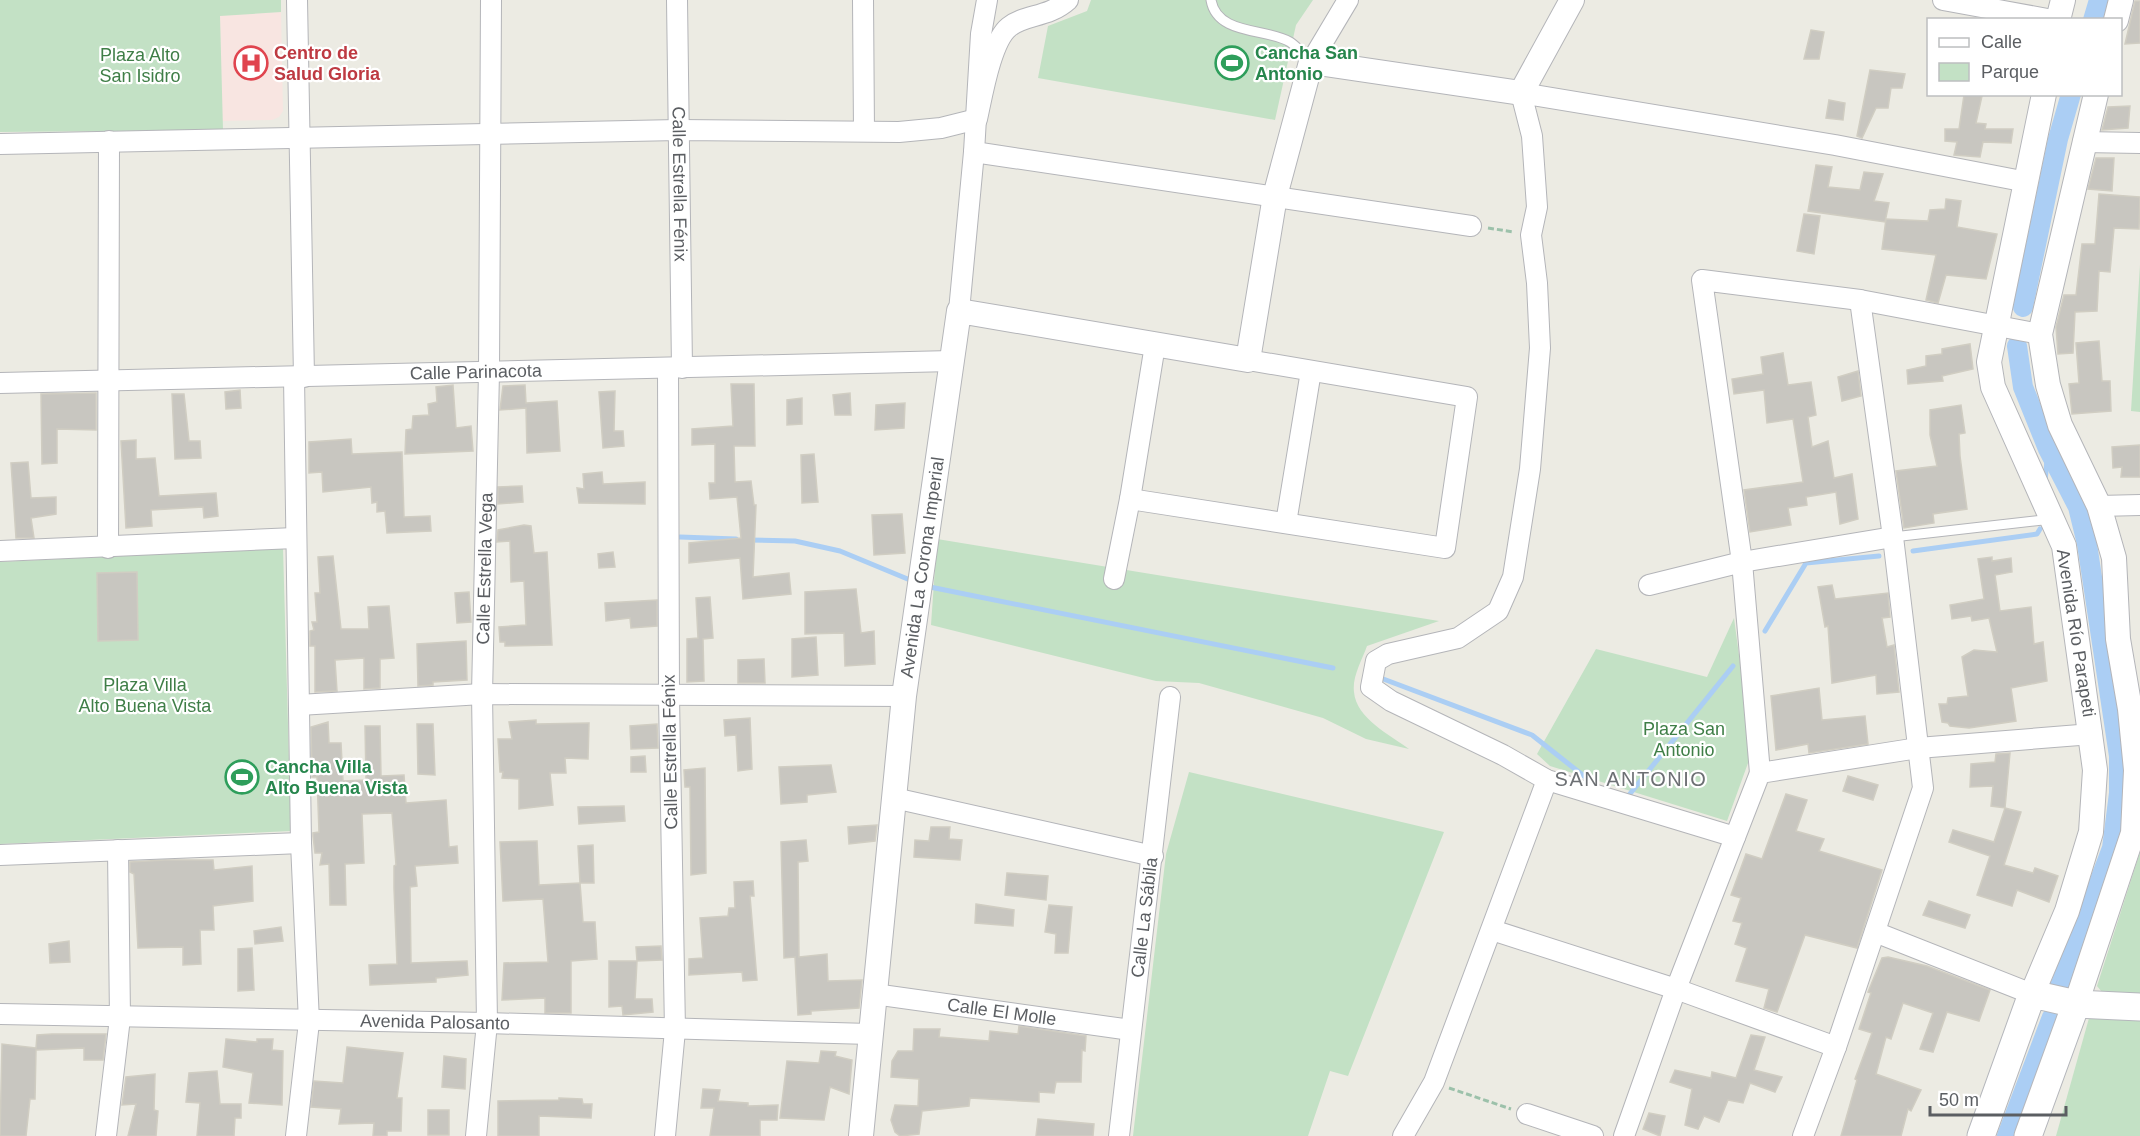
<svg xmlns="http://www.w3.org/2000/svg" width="2140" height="1136" font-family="Helvetica,sans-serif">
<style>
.medical{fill:#f8e5e1}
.green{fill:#c3e1c5}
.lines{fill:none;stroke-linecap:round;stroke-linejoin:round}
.stream{stroke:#abcef4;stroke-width:5}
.canal{stroke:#abcef4;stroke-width:20}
.building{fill:#c8c6c0;stroke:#d0cdc2;stroke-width:1.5}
.service-casing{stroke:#b4b5b9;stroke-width:11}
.minor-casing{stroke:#b4b5b9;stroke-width:22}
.tertiary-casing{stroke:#b4b5b9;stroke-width:26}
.secondary-casing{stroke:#b5b7bc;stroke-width:29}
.path{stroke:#9cc1aa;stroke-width:3;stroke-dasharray:6 3;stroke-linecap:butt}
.service{stroke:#fff;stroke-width:9}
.minor{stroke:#fff;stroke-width:20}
.tertiary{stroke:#fff;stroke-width:24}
.secondary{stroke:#fff;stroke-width:27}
.labels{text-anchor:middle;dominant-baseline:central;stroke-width:4.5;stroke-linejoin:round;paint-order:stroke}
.health-label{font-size:18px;font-weight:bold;fill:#be3a42;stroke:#fff;text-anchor:start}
.leisure-label{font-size:18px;font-weight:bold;fill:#27864d;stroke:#fff;text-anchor:start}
.park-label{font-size:18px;fill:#3f7e47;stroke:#fff}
.street-label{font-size:18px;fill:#5b5e62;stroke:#fff}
.neighbourhood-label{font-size:20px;letter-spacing:1.5px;fill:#6d7074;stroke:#fff}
</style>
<rect width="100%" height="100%" fill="#ecebe3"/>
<polygon class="medical" points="281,12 283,111 279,117 272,120 222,121 220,15"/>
<g class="green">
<polygon points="0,0 281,0 281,12 220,16 223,130 0,132"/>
<polygon points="1091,0 1313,0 1296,25 1275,120 1038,78 1048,26 1087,11"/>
<polygon points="2140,265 2140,412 2131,411"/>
<path d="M937 539 1439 621 1367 646C1362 660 1352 677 1354 692 1356 718 1390 735 1409 749L1366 739 1323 718 1199 683 1156 681 931 625Z"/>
<polygon points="283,548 291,831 0,844 0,562"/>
<polygon points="1734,618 1752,752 1727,821 1550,766 1537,754 1596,649 1707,677"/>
<polygon points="1189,772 1444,832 1348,1076 1330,1071 1308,1136 1133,1136 1166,854"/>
<polygon points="2140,852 2140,999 2107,998 2097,986"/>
<polygon points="2140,1017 2140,1136 2056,1136 2089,1018"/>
</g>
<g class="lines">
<g class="stream">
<polyline points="2045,482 2048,449"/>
<polyline points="680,537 736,539"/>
<polyline points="748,540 795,541 840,551 910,580"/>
<polyline points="1913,551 2037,534 2040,529"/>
<polyline points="930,587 1333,668"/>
<polyline points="1765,631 1806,563 1879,556"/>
<polyline points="1378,677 1532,735 1599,788"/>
<polyline points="1623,798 1629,795 1733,666"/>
</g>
<g class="canal">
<polyline points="2093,20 2099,0"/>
<polyline points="2023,307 2058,139 2071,94"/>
<polyline points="2017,346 2023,387 2048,449 2078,507 2087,544 2119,756 2119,793 2112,848 2059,989"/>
<polyline points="2007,1136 2052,1017"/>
</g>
</g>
<g class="building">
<polygon points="2135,1 2140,1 2140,43 2125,44"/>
<polygon points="1811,30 1824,32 1819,59 1804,59"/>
<polygon points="1870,70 1905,74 1902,88 1891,88 1888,108 1876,108 1862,138 1857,136"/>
<polygon points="1964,95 1982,96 1976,123 1986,124 1985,129 2013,129 2011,143 1983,142 1980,157 1954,155 1957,142 1945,141 1945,129 1959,129"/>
<polygon points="1829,100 1845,103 1843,120 1826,118"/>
<polygon points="2130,106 2128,128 2102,130 2108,107"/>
<polygon points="2096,158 2114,158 2112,191 2088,189"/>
<polygon points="1816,165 1832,167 1828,187 1860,190 1864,172 1883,174 1874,201 1889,203 1885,222 1808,211"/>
<polygon points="2099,194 2140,197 2139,229 2114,228 2110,272 2099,271 2097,311 2075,312 2073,353 2058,354 2056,327 2064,295 2076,295 2082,244 2095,244"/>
<polygon points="1946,199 1961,201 1957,227 1997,234 1986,279 1946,275 1938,303 1926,300 1936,255 1882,249 1886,219 1928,221 1930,210 1945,209"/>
<polygon points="1804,214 1820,216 1814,254 1797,251"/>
<polygon points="2099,341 2102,381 2110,381 2111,411 2072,414 2069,384 2079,383 2076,343"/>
<polygon points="1970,344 1973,369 1942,376 1943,381 1908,384 1907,370 1926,366 1926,356 1942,354 1942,349"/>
<polygon points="1783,353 1788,385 1811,382 1816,415 1808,417 1812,447 1828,441 1834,478 1852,474 1858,519 1840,524 1836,492 1806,497 1807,505 1788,508 1791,525 1750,532 1744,490 1803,482 1793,419 1767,423 1764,390 1734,394 1732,379 1763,374 1761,357"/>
<polygon points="1858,371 1861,396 1842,401 1838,377"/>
<polygon points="731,384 754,384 755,446 734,446 735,482 751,481 754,505 756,505 753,577 789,573 791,594 743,599 740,558 689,563 689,543 741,538 737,497 710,499 709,483 715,483 715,444 692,445 692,429 733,426"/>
<polygon points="453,385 456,428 471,426 473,451 405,454 406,430 412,429 413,416 429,415 428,404 437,402 436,387"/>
<polygon points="525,385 526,403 557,401 560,451 527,453 526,408 500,410 503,386"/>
<polygon points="240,390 241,408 226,409 225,392"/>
<polygon points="615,391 614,431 623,431 624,446 603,448 599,392"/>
<polygon points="96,393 96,430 57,429 57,463 42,464 41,394"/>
<polygon points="850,393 851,415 835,415 833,395"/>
<polygon points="172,394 184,394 189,441 200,441 201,458 175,459"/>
<polygon points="802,398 802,424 787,425 787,400"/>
<polygon points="905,403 904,428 875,430 876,405"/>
<polygon points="1961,405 1965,433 1959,434 1960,456 1967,509 1933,514 1934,523 1904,528 1896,471 1937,466 1930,435 1930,410"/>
<polygon points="351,439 352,454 402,452 404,517 430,516 431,531 387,533 385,511 377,512 377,502 372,503 371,487 323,492 322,472 309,473 309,442"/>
<polygon points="136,440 136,459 155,458 159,496 216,493 218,516 204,518 203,507 151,510 152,526 126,528 121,441"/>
<polygon points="2140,445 2140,477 2121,477 2122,467 2113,468 2112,447"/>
<polygon points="814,454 818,502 802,503 801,455"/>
<polygon points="28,462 31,498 56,497 56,514 31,518 34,538 16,538 11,463"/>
<polygon points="602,472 603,484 645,482 645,504 579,503 577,488 584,489 583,474"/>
<polygon points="522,486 523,502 498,504 498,487"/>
<polygon points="902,514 905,553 874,555 872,515"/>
<polygon points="524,525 531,526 534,553 547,552 552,645 505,646 505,642 500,642 499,627 526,625 524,581 511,582 510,541 497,542 498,530"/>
<polygon points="613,552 615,567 599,568 598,554"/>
<polygon points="333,556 341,629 369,629 368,607 389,606 394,658 380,659 380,688 364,689 364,658 335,660 337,691 315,692 315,646 310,646 310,631 314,630 312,622 317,622 315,593 320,593 318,557"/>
<polygon points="1992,557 1992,561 2011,558 2012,572 1995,575 2000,611 2031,607 2034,644 2043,642 2047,681 2011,688 2016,721 1969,728 1950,726 1948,723 1942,722 1939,704 1947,704 1948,698 1968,696 1962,657 1974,650 1997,652 1989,618 1972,621 1971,616 1952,619 1950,605 1984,599 1978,559"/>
<polygon points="137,572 138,640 98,641 97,573"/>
<polygon points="1832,585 1835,599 1888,593 1890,617 1882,618 1887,647 1894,645 1899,692 1877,694 1876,675 1832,683 1828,626 1825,627 1818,587"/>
<polygon points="856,589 861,633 874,631 875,664 845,666 844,633 805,634 805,592"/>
<polygon points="469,592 471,622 457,623 455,593"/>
<polygon points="710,597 713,638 703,639 704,681 687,682 687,639 698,638 696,598"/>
<polygon points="657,600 657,626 631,628 630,618 606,621 605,603"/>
<polygon points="816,637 818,675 792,677 792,639"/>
<polygon points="466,641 467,680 433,682 433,685 418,686 417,644"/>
<polygon points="764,659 765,683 738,683 738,660"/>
<polygon points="1819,688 1822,720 1865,716 1868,744 1809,753 1808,744 1776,750 1771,696"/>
<polygon points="750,718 752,769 738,771 736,735 725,736 724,720"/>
<polygon points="536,720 536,724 589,723 588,759 565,758 566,773 550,773 553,805 519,809 519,779 502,778 503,772 500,772 498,739 512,739 509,722"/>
<polygon points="328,722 329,743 341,743 343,781 366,780 365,726 380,726 381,776 404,775 406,803 446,800 449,847 457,846 458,863 415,866 417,886 410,887 411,963 467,961 468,975 436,978 436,982 370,985 369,965 397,964 394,888 394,866 396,865 392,813 362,814 364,863 345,864 346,905 330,905 329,864 320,865 322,853 315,853 313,836 313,833 319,832 317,777 312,777 311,727"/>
<polygon points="417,724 433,724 435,775 418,774"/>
<polygon points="657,724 658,748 631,749 630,726"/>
<polygon points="2010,753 2005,808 1991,806 1993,786 1970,787 1971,764 1995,762 1996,754"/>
<polygon points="645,756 646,772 631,772 631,757"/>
<polygon points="831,765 836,792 807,795 807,802 781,804 779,767"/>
<polygon points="705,768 706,873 691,875 690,787 685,787 684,770"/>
<polygon points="1848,776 1878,785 1873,800 1843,791"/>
<polygon points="1786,794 1807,800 1796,831 1824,839 1819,851 1882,870 1857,948 1805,935 1777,1012 1764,1008 1769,989 1736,981 1747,948 1735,944 1742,923 1733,921 1741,898 1731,895 1746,854 1762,859"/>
<polygon points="624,806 625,821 579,824 578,807"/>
<polygon points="2005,808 2021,812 2004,865 2033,873 2035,868 2058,876 2049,902 2017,890 2012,906 1977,895 1990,856 1949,842 1953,830 1994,842"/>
<polygon points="877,825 875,841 849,844 848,827"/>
<polygon points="931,827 950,827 949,839 962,840 960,860 914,857 915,840 929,841"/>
<polygon points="806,840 808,861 798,862 799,957 827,954 828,981 862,980 859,1008 811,1011 811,1014 798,1015 795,957 784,958 781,842"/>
<polygon points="537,841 539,885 580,883 583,922 595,922 597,959 571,961 571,1013 545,1013 545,998 502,1000 504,963 548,962 543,899 503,901 500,842"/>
<polygon points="593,845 594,883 580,883 578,846"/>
<polygon points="165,860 213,860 214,870 252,866 253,901 213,906 214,930 200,930 201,964 183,965 183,947 138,948 134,874 130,872 130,862"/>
<polygon points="1007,873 1048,876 1046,900 1005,895"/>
<polygon points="753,881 754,896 750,896 757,980 743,981 742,972 689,975 689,959 703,958 700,918 728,916 729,908 735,908 734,882"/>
<polygon points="1929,901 1970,915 1965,928 1923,915"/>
<polygon points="976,904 1014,910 1013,926 975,923"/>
<polygon points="1049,905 1072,907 1068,953 1055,953 1056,934 1045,932"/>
<polygon points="281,927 283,941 255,944 254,931"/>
<polygon points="69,941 70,962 50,963 49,944"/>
<polygon points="661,946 662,960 637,961 636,947"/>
<polygon points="252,948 254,990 238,991 238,949"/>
<polygon points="1888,957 1927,966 1990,990 1979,1021 1947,1012 1933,1052 1920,1049 1933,1013 1903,1003 1891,1039 1886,1037 1876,1074 1921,1090 1911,1111 1908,1109 1901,1136 1841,1136 1857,1080 1855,1079 1872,1033 1859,1029 1871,993 1868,992 1882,958"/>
<polygon points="609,961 637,961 635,999 652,999 653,1012 623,1015 622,1006 609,1007"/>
<polygon points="1019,1026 1086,1036 1085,1051 1082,1050 1081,1082 1056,1082 1054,1093 1039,1092 1039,1102 970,1098 969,1106 922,1111 919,1134 900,1136 895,1132 891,1120 895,1105 918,1106 919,1079 891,1077 892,1061 898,1051 913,1051 914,1029 940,1029 939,1037 989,1041 990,1031 1018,1034"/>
<polygon points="52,1034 106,1034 103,1060 84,1060 84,1048 36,1050 35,1099 30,1099 26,1136 0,1136 2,1044 36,1048 37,1035"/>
<polygon points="1751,1035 1765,1037 1754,1070 1782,1077 1775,1092 1750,1083 1743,1103 1728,1100 1719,1122 1704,1116 1698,1129 1685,1125 1692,1089 1670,1082 1675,1070 1711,1078 1712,1072 1736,1078"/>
<polygon points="226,1039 257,1042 257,1039 273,1039 272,1050 283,1051 282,1105 249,1103 253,1073 223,1067"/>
<polygon points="347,1047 403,1053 397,1098 402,1098 401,1131 387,1131 387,1136 373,1136 374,1123 339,1124 341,1109 311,1107 314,1081 343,1083"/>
<polygon points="821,1051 836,1052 835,1056 852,1060 849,1094 830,1087 824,1120 780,1118 787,1061 819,1063"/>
<polygon points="444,1056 466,1059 465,1089 442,1087"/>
<polygon points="217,1071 220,1104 241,1104 241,1118 235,1118 234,1136 197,1136 200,1103 186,1102 189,1073"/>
<polygon points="155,1074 154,1110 158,1111 156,1136 128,1136 136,1104 122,1105 126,1077"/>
<polygon points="703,1089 720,1090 718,1101 748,1103 748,1106 778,1105 777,1120 760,1120 760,1136 710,1136 714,1108 701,1108"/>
<polygon points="559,1098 582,1099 583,1104 592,1104 591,1118 539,1116 539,1136 498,1136 498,1101 559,1100"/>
<rect x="428" y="1110" width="21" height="25"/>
<polygon points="1649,1113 1665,1116 1660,1136 1643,1129"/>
<polygon points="1038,1119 1094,1124 1093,1136 1036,1136"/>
</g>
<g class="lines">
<g class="service-casing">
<g id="service">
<path d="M1211 0C1217 36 1268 28 1290 42 1298 47 1304 56 1311 62"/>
<polyline points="1893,537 2052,519"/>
</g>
</g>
<g class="minor-casing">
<g id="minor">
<polyline points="297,0 304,377"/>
<path id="s1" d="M677 0 682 368"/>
<polyline points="863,0 864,131"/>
<polyline points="1943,0 2053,20"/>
<polyline points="1311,62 1348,0"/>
<polyline points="2083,142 2140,143"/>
<path d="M0 144 678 130 899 132 941 128 977 119C982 97 991 41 1009 27 1025 14 1048 18 1068 0"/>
<polyline points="974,152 1471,226"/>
<polyline points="959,311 974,152 981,34 987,0"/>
<polyline points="294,377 301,843 309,1022 296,1136"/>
<path id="s2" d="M0 383 952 361"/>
<polyline points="1130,499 1445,548 1467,397 1248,360"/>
<polyline points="2099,506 2140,505"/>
<polyline points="1286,523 1311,371"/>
<polyline points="108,548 109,141"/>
<polyline points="0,551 295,538"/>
<polyline points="1114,579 1130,499 1155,345"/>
<polyline points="1649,585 1742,562 1893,537"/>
<polyline points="299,705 482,694 904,696"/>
<polyline points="1760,773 1742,562 1702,280 1860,300 2040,334"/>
<polyline points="894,798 1153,856"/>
<polyline points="1735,837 1547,780 1503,755 1391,701 1371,687 1376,661 1388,654 1458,638 1498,611 1513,577 1530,469 1540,348 1537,283 1531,235 1537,207 1532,136 1521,93 1835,145 2027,182"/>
<polyline points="0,855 301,843"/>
<polyline points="1492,930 1676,989 1836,1047"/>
<polyline points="1875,932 2032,994"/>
<path id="s3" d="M874 994 1131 1030"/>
<path id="s4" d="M0 1014 487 1023 870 1034"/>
<polyline points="1527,1114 1593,1136"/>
<polyline points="106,1136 120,1018 118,850"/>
<path id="s5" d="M476 1136 487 1023 482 694 489 372 491 0"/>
<polyline points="665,1136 675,1030 669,697 668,369"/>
<path id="s6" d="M1119 1136 1170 697"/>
<polyline points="1403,1136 1434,1082 1547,780"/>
<polyline points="1624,1136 1676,989 1760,773 1918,748 2092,734"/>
<polyline points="1803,1136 1836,1047 1923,788 1893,537 1860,300"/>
</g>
</g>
<g class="tertiary-casing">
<g id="tertiary">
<polyline points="2058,20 2063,0"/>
<polyline points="2116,20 2121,0"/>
<polyline points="2032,994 2067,911 2091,832 2095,770 2064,546 1993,387 1989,362 2044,94"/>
<polyline points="2076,1004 2133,833 2136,770 2130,709 2118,639 2114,558 2099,506 2060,425 2048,385 2040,334 2096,94"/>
<path id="s7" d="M861 1136 904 696 959 311 1248 360 1275 196 1311 62 1521 93 1572 0"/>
</g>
</g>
<g class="secondary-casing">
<g id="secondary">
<polyline points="1981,1136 2032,994 2076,1004 2140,1007"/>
<polyline points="2028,1136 2076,1004"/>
</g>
</g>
<g class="path">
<polyline points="1488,228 1514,232"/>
<polyline points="1449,1088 1511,1109"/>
</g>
<use href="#service" class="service"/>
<use href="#minor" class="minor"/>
<use href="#tertiary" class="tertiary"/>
<use href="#secondary" class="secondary"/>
</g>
<defs>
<g id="hospital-ring" transform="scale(1.725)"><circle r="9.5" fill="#fff" stroke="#e0444e" stroke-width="1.5"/><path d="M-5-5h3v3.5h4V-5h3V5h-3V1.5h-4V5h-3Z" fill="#e0444e"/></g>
<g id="stadium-ring" transform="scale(1.725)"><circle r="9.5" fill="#fff" stroke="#2e9e5b" stroke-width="1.5"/><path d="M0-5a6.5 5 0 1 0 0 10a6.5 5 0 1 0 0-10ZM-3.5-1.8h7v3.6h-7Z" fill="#2e9e5b"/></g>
</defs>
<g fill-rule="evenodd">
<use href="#hospital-ring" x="251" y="63"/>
<use href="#stadium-ring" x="1232" y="63"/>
<use href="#stadium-ring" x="242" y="777"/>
</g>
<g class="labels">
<g class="health-label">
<text x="274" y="53">Centro de<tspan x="274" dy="21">Salud Gloria</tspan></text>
</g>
<g class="leisure-label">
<text x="1255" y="53">Cancha San<tspan x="1255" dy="21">Antonio</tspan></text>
<text x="265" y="767">Cancha Villa<tspan x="265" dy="21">Alto Buena Vista</tspan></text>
</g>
<g class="park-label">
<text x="140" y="55">Plaza Alto<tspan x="140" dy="21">San Isidro</tspan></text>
<text x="145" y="685">Plaza Villa<tspan x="145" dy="21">Alto Buena Vista</tspan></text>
<text x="1684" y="729">Plaza San<tspan x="1684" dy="21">Antonio</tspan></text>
</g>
<g class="street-label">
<text stroke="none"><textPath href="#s1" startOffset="184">Calle Estrella Fénix</textPath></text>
<text stroke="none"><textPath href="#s2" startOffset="476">Calle Parinacota</textPath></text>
<text stroke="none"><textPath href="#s5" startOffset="568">Calle Estrella Vega</textPath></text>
<text stroke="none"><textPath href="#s7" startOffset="572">Avenida La Corona Imperial</textPath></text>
<text transform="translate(2076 633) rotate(81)">Avenida Río Parapeti</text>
<text transform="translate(670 752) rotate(-91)">Calle Estrella Fénix</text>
<text stroke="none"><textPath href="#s6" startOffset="220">Calle La Sábila</textPath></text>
<text stroke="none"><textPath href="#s3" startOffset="129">Calle El Molle</textPath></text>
<text stroke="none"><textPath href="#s4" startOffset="435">Avenida Palosanto</textPath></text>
</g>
<g class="neighbourhood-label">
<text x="1631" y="779">SAN ANTONIO</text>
</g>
</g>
<rect x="1927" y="18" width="195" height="78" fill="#ffffff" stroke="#bdbfc0" stroke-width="1.5"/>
<rect x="1939" y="38" width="30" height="9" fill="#ffffff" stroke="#bdbfc0" stroke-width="1.5"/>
<text x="1981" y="48" font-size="18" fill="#5b5e62">Calle</text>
<rect x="1939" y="63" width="30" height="18" fill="#c3e1c5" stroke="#bdbfc0" stroke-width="1.5"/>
<text x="1981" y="78" font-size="18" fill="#5b5e62">Parque</text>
<path d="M1930 1106v9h136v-9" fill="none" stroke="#5b5e62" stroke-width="3"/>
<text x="1939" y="1106" font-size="18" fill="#5b5e62" stroke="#ffffff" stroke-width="4.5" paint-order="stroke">50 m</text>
</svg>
